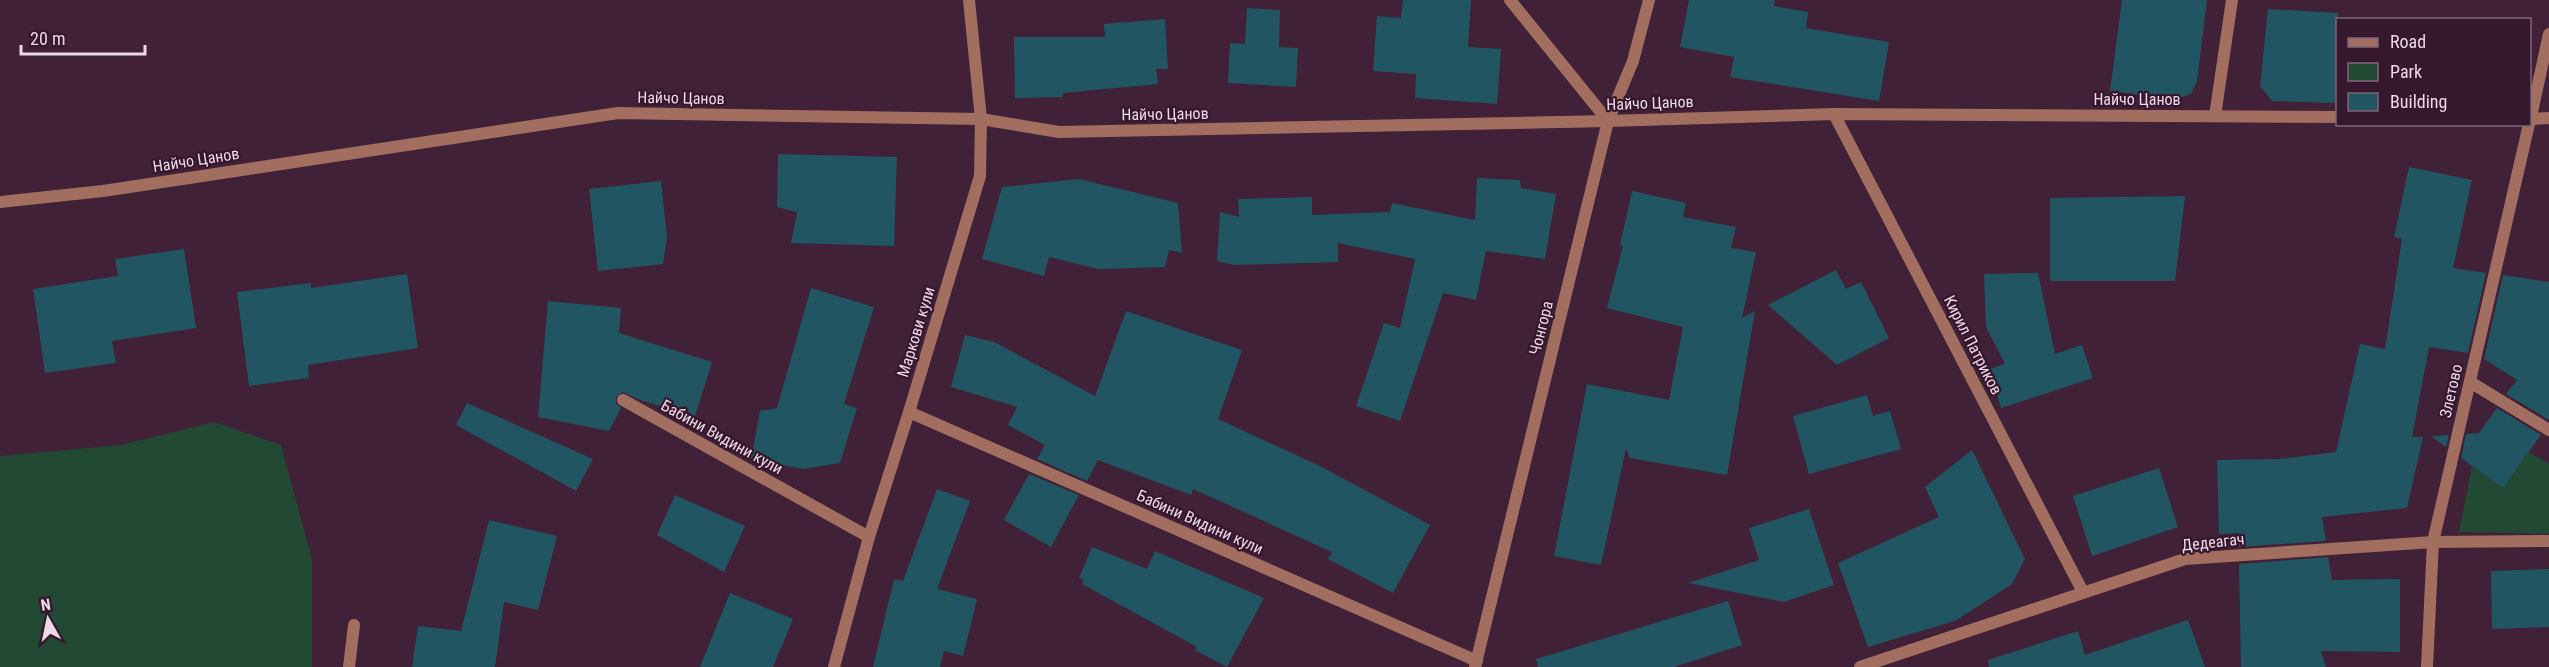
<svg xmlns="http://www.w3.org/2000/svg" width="2549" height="667" font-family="'Roboto Condensed',sans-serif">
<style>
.green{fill:#224933}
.building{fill:#225562}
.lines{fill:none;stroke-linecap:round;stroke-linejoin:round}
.lane{stroke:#a26e5f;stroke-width:12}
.street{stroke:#a26e5f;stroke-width:12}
.labels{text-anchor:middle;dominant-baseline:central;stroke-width:4.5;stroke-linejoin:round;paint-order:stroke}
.street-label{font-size:16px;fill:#edd8e6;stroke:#35172e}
</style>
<rect width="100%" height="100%" fill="#402138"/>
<g class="green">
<polygon points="214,422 281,445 312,560 312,667 0,667 0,456 121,445"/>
<polygon points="2529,452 2549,464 2549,534 2459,532 2472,466 2503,488"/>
</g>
<g class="building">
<polygon points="1403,0 1471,0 1468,47 1501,49 1497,104 1415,98 1416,74 1373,71 1377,16 1401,18"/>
<polygon points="1689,0 1775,0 1774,6 1808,12 1806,28 1889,42 1879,101 1730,77 1734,57 1680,47"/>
<polygon points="2122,0 2207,0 2197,81 2191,94 2177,99 2110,91"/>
<polygon points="1247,8 1280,10 1279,47 1298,48 1296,87 1228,83 1230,43 1245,44"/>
<polygon points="2268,9 2338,13 2337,103 2272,101 2260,86"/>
<polygon points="1165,19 1168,69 1156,69 1158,84 1063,93 1063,97 1015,98 1014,37 1105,37 1104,24"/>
<polygon points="778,154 897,157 894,246 791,243 797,212 777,207"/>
<polygon points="2409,167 2472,180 2453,268 2486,273 2468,353 2429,347 2412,437 2423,437 2407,508 2322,517 2326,541 2239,547 2239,533 2219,534 2217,460 2279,459 2336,452 2360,344 2385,349 2402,239 2394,237"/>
<polygon points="1477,178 1520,180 1521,188 1556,194 1545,259 1486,251 1476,300 1443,293 1400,421 1356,406 1384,323 1400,328 1415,259 1338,243 1338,262 1234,265 1217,261 1220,212 1239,217 1238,199 1312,197 1312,215 1390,212 1392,203 1475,220"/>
<polygon points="1079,179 1178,203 1182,253 1169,250 1165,267 1098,269 1049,257 1044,276 982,259 1002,187"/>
<polygon points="661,181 667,237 663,264 598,271 589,189"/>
<polygon points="1632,191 1686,203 1683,217 1736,227 1731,248 1756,252 1742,318 1755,311 1727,475 1630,458 1626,448 1601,565 1554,556 1587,384 1669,400 1683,327 1607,308 1623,246 1620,245"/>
<polygon points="2185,196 2175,281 2050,281 2050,198"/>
<polygon points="184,249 196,328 112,341 116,363 45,373 33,289 118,276 115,259"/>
<polygon points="1836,270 1846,289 1861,282 1889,338 1837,365 1768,305"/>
<polygon points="2038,273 2055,354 2082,345 2093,378 2001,408 1989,369 2005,364 1986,327 1984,274"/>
<polygon points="407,274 418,348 308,365 309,378 249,386 237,292 311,283 311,288"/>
<polygon points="2503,275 2549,282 2549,420 2506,394 2517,380 2484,359"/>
<polygon points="811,288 874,307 844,404 857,408 840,463 803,469 751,459 760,411 777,408"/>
<polygon points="548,301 621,308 619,333 712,362 695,416 640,400 623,392 616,397 616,404 621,408 609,431 538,417"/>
<polygon points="1126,311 1242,350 1218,419 1320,466 1430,525 1393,593 1328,559 1332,552 1193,489 1191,495 1098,460 1087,481 1037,459 1045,445 1008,425 1017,407 951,387 965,335 994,342 1095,396"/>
<polygon points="1867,395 1873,416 1890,411 1901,449 1809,474 1793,416"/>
<polygon points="467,403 593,459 576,491 456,425"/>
<polygon points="2497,408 2541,435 2503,488 2461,458 2466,434 2479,433"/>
<polygon points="2449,435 2446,447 2431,436"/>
<polygon points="1972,450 2025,559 2012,584 1955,621 1868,647 1838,563 1939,517 1925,487"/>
<polygon points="2159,468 2178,527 2092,556 2073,496"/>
<polygon points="1029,474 1079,495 1051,547 1004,520"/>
<polygon points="937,489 970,501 937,589 977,599 963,656 944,651 940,667 873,667 894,579 903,581"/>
<polygon points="675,495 745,526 724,572 657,535"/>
<polygon points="1809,509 1834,585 1784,602 1688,583 1759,560 1749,528"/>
<polygon points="489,520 557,536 538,610 504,602 495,667 412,667 418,626 461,631"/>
<polygon points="1092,547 1147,569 1155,551 1264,598 1227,667 1195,650 1197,647 1082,584 1084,580 1079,578"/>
<polygon points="2328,557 2332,580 2400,579 2400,652 2321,651 2326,667 2241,667 2239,564"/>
<polygon points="2549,569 2549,627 2492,629 2491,571"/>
<polygon points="730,593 793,619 773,667 700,667"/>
<polygon points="1728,601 1742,645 1674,667 1538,667 1536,659"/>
<polygon points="2188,620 2205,667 1989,667 1988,660 2078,631 2085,655"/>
</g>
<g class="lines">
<polyline class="lane" points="623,400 869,537"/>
<g class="street">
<polyline points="1510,0 1608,121"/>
<polyline points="1834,114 2083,592"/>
<polyline points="2215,116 2232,0"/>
<polyline points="2530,119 2549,118"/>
<polyline points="2530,121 2549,34"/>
<polyline points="0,202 103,191 618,113 981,119 1059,132 1608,121 1834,114 2338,117"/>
<polyline points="2470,382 2549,430"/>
<polyline points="909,412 1477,661"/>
<polyline points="349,667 354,625"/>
<polyline points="834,667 869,537 909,412 980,176 981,119 969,0"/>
<polyline points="1475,667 1608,121 1633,61 1649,0"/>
<polyline points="1860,667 2185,559 2433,542 2549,541"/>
<polyline points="2427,667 2433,542 2529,124"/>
</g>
</g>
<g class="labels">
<g class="street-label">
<text transform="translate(681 98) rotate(1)">Найчо Цанов</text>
<text x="2137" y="99">Найчо Цанов</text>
<text transform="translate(1650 103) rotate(-2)">Найчо Цанов</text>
<text transform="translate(1165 114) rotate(-1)">Найчо Цанов</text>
<text transform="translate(196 160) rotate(-9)">Найчо Цанов</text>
<text transform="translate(1541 328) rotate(-76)">Чонгора</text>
<text transform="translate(916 332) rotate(-73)">Маркови кули</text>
<text transform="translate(1973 345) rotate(63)">Кирил Патриков</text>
<text transform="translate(2451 391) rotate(-77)">Злетово</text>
<text transform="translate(722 437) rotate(29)">Бабини Видини кули</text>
<text transform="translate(1200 522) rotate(24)">Бабини Видини кули</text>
<text transform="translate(2213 542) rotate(-6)">Дедеагач</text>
</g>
</g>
<rect x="2336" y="18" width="195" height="108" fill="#35172e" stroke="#7f6478" stroke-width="1.5"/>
<rect x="2348" y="38" width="30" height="9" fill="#a26e5f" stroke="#7f6478" stroke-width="1.5"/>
<text x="2390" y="48" font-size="18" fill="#edd8e6">Road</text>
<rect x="2348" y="63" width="30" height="18" fill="#224933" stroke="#7f6478" stroke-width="1.5"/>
<text x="2390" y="78" font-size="18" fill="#edd8e6">Park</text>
<rect x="2348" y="93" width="30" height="18" fill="#225562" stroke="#7f6478" stroke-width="1.5"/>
<text x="2390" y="108" font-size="18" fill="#edd8e6">Building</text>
<g transform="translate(48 619) rotate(351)" stroke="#35172e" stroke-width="4.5" paint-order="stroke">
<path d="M0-4.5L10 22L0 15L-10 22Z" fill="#edd8e6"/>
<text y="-9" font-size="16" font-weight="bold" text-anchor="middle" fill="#edd8e6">N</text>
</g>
<path d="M21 45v9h124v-9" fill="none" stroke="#edd8e6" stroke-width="3"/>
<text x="30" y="45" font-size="18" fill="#edd8e6" stroke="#35172e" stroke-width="4.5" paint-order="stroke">20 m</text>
</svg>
